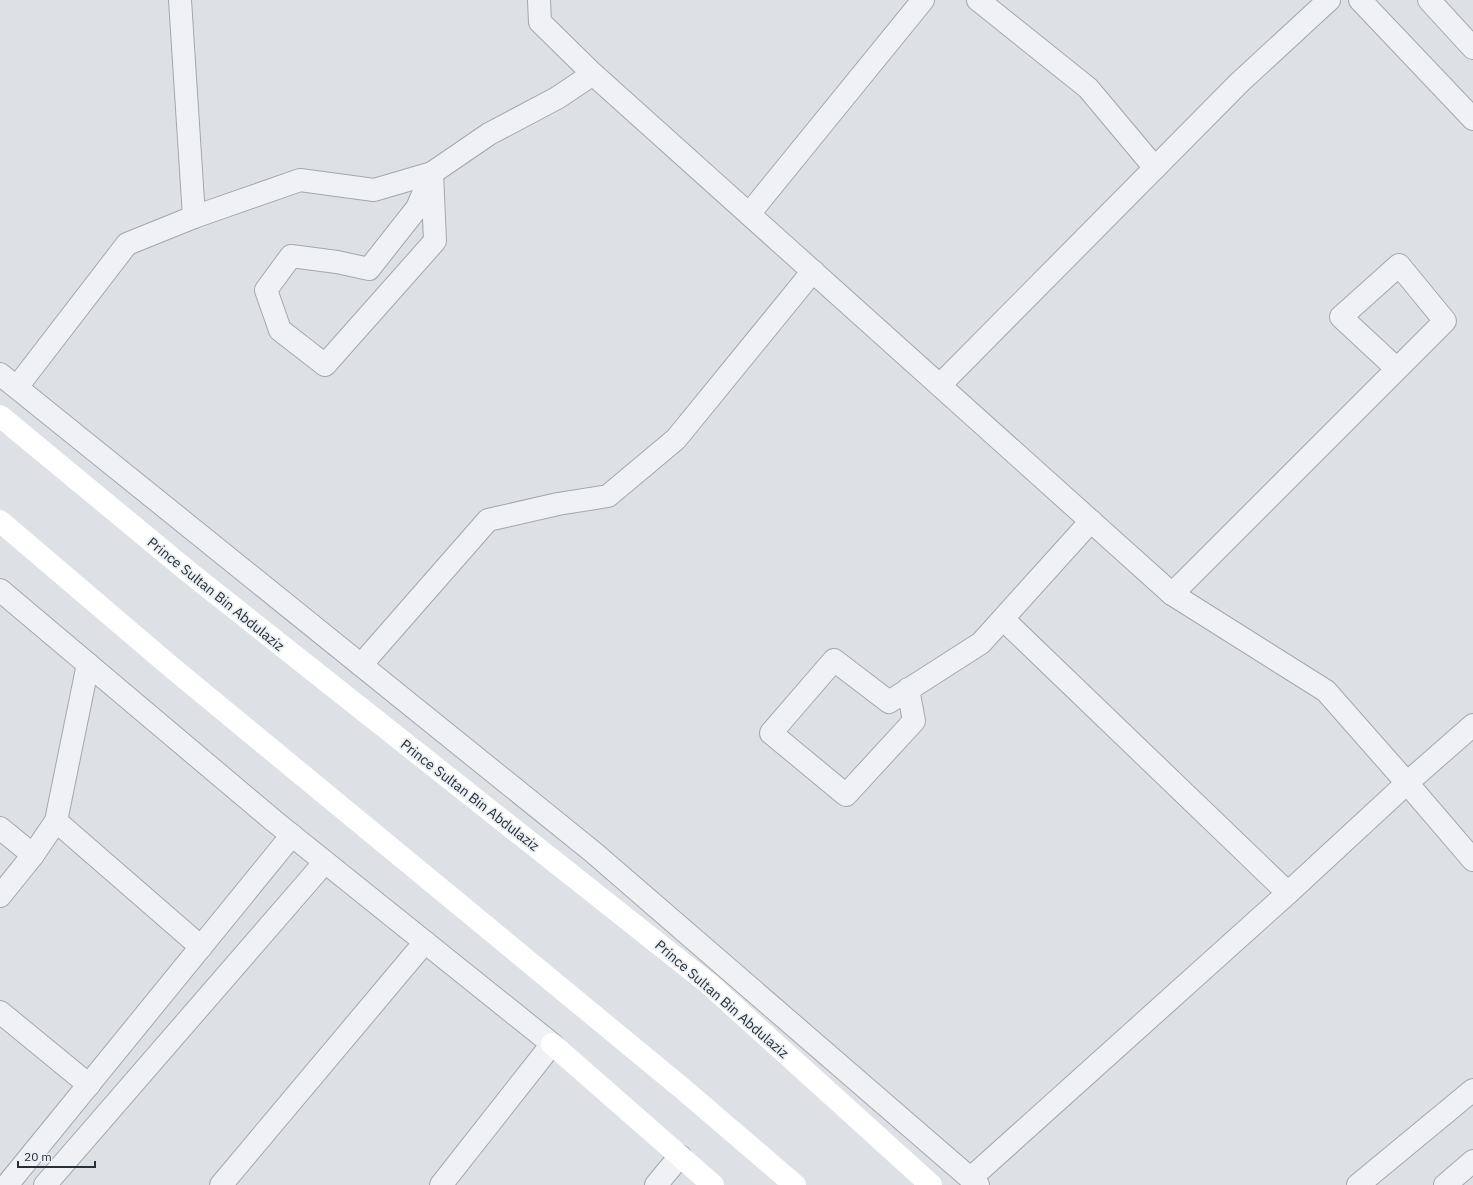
<svg xmlns="http://www.w3.org/2000/svg" width="1473" height="1185" font-family="'IBM Plex Sans',sans-serif">
<style>
.lines{fill:none;stroke-linecap:round;stroke-linejoin:round}
.minor-casing{stroke:#a3a7ae;stroke-width:24}
.minor{stroke:#eff1f4;stroke-width:22}
.secondary{stroke:#fff;stroke-width:22}
.labels{text-anchor:middle;dominant-baseline:central;stroke-width:3.5;stroke-linejoin:round;paint-order:stroke}
.street-label{font-size:14px;fill:#282f39;stroke:#ebeff3}
</style>
<rect width="100%" height="100%" fill="#dde0e5"/>
<g class="lines">
<g class="minor-casing">
<g id="minor">
<polyline points="180,0 194,217"/>
<polyline points="539,0 540,22 593,74 1172,594 1326,691 1407,783 1473,860"/>
<polyline points="978,0 1088,88 1155,168"/>
<polyline points="1360,0 1473,119"/>
<polyline points="1429,0 1473,48"/>
<polygon points="432,173 435,241 325,365 280,330 266,290 291,256 337,262 369,269 417,208"/>
<polyline points="749,214 923,0"/>
<polyline points="0,374 593,852 978,1185"/>
<polyline points="940,385 1240,82 1329,0"/>
<polyline points="17,387 127,244 194,217 300,180 374,190 432,173 489,134 557,98 593,74"/>
<polyline points="0,590 274,821 552,1044 441,1185"/>
<polyline points="1172,594 1445,321 1399,265 1341,317 1397,369"/>
<polyline points="1003,619 1288,893"/>
<polyline points="361,665 488,520 558,504 608,496 676,439 813,271"/>
<polyline points="908,689 914,721 846,795 771,733 834,660 889,702 981,643 1091,521"/>
<polyline points="56,821 201,947"/>
<polyline points="0,828 33,855"/>
<polyline points="0,896 33,855 56,821 88,664"/>
<polyline points="0,1012 89,1085"/>
<polyline points="971,1178 1288,893 1407,783 1473,725"/>
<polyline points="7,1185 292,835"/>
<polyline points="45,1185 325,862"/>
<polyline points="221,1185 425,942"/>
<polyline points="656,1185 680,1156"/>
<polyline points="1358,1185 1473,1090"/>
<polyline points="1445,1185 1473,1161"/>
</g>
</g>
<use href="#minor" class="minor"/>
<g class="secondary">
<polyline points="0,416 190,573 709,984 931,1185"/>
<polyline points="0,521 170,666 683,1089 795,1185"/>
<polyline points="552,1044 713,1185"/>
</g>
</g>
<g class="labels">
<g class="street-label">
<text transform="translate(216 594) rotate(39)">Prince Sultan Bin Abdulaziz</text>
<text transform="translate(470 795) rotate(38)">Prince Sultan Bin Abdulaziz</text>
<text transform="translate(722 999) rotate(41)">Prince Sultan Bin Abdulaziz</text>
</g>
</g>
<path d="M18 1161v6h77v-6" fill="none" stroke="#282f39" stroke-width="2"/>
<text x="24" y="1161" font-size="12" fill="#282f39" stroke="#ebeff3" stroke-width="3" paint-order="stroke">20 m</text>
</svg>
